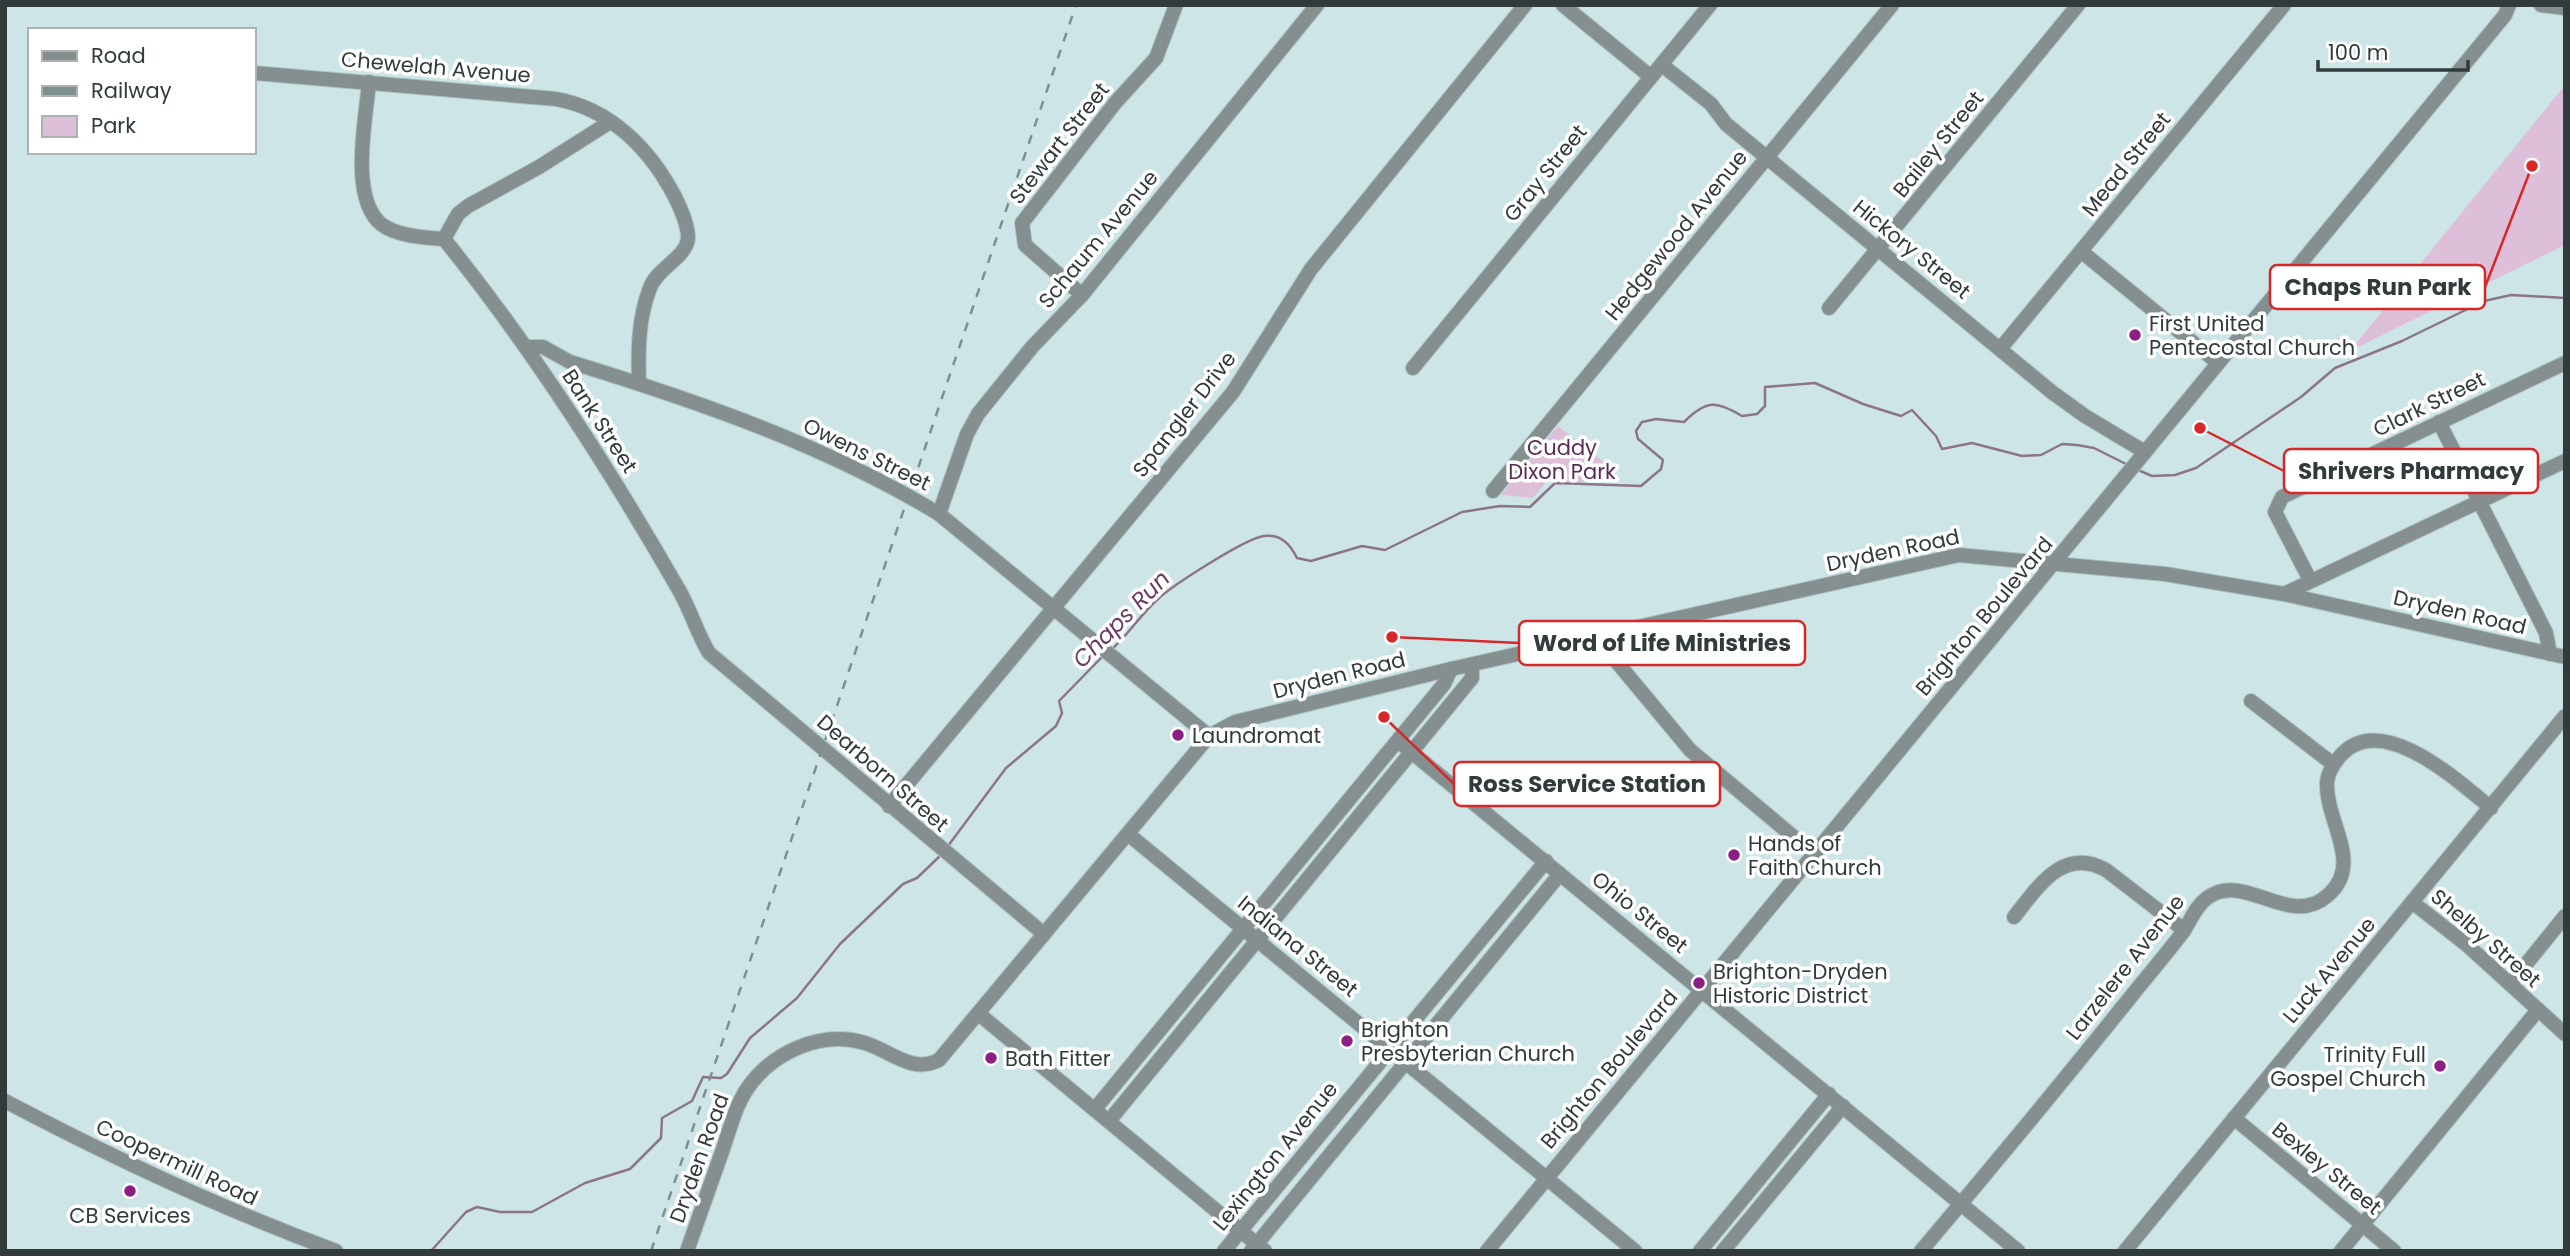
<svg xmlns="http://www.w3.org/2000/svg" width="2570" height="1256" font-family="Poppins,sans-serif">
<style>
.green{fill:#debfd9}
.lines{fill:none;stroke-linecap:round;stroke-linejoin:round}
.stream{stroke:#8b7589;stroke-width:2.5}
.minor-casing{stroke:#aec3c5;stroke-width:16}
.minor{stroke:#858f90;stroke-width:14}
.rail{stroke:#7e8f90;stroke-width:2.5;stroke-dasharray:9 9;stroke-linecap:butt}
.poi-dot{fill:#8c1f83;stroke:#fff;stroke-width:2.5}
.labels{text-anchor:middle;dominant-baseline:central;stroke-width:7;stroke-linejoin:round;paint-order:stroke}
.street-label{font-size:21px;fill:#313b3b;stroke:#fff}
.poi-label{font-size:21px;fill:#313b3b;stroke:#fff;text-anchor:start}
.park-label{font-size:21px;fill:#592c54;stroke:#fff}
.water-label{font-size:23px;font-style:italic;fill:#6a3c65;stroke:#fff}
.leader{fill:none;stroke:#d62828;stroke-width:2.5}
.callout-dot{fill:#d62828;stroke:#fff;stroke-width:2.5}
.callout{fill:#fff;stroke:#d62828;stroke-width:2.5}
.callout-label{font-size:23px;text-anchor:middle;font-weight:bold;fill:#313b3b}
</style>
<rect width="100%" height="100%" fill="#cde5e7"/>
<g class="green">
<polygon points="2564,86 2565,245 2350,351"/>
<polygon points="1558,426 1615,471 1596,482 1547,481 1533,498 1501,495"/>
</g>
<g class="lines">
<g class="stream">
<polyline points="2138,470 2152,476 2175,475 2196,468 2301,397 2335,368 2402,341 2484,301 2511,295 2565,298"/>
<path d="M1111 650C1129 634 1140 615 1158 599 1173 585 1246 538 1264 536 1281 534 1290 544 1297 558L1311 561 1362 546 1385 550 1462 512 1500 506 1530 507 1555 483 1641 486 1661 469 1663 460 1638 439 1636 431 1642 422 1656 419 1684 422C1706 400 1716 400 1742 416L1757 414 1765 406V387L1815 383 1863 404 1901 416 1912 410 1936 436 1942 449 1972 443 2022 456 2041 455 2062 444 2077 445 2094 448 2128 465"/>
<polyline points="948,846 1006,768 1056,726 1062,713 1059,701 1103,656"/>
<polyline points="431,1251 466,1212 477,1207 500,1212 532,1212 585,1183 630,1169 661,1138 662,1118 692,1101 703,1077 721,1078 727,1074 750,1038 797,998 840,944 903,884 917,878 942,854"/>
</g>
<g class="minor-casing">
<g id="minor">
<polyline points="1563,5 1651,77"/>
<polyline points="2541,5 2565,8"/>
<polyline points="1662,65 1711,104 1726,124 2053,393 2085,416 2145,452"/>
<path d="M254 73 556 99C611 109 650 149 675 197 681 209 688 224 688 238 687 257 656 269 650 288 638 318 638 352 639 383"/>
<path d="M369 82C366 119 349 197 381 224 396 236 425 238 444 239"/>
<path d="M444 239C533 349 609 468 679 590 691 611 697 633 709 653L1044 934"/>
<polyline points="444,239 458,214 468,206 539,167 610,122"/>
<polyline points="2082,252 2218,363"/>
<polyline points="1082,295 1025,245 1022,223 1115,103 1156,58 1176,5"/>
<polyline points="1829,308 2078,5"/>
<path d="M526 347H543L570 362C697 401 825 445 939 514L1209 736"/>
<polyline points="2000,349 2284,5"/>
<polyline points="1413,368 1710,5"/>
<polyline points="2439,422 2538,617 2546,633 2550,654"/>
<polyline points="1493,491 1892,5"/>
<polyline points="939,514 967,434 978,414 1032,347 1082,295 1317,5"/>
<polyline points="2310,580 2275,512 2282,497 2565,363"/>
<polyline points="2284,594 2565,461"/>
<polyline points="1596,637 1690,750 1814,854"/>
<polyline points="2251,701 2333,764"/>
<polyline points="1398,741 2018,1251"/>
<polyline points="889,806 1233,392 1311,269 1525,5"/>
<polyline points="1128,834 1635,1251"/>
<polyline points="2412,902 2467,945 2565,1034"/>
<path d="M2014 917C2038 887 2063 846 2106 870L2184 930"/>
<polyline points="2510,984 2565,916"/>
<polyline points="979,1014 1265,1251"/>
<path d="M5 1101C113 1158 222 1209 336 1251"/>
<polyline points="1095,1109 1444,684 1451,669"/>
<polyline points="2234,1118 2394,1251"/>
<polyline points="1109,1121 1472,678 1472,665"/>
<path d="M687 1251C699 1217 711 1183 723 1149 730 1129 735 1107 747 1089 772 1052 821 1030 865 1043 891 1051 912 1074 939 1060L1209 736 1235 722 1451 669 1959 555 2165 574 2284 594 2565 657"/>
<polyline points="1224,1251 1546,861"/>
<polyline points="1251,1251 1560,874"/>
<polyline points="1487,1251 2505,15 2509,5"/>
<polyline points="1700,1251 1829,1094"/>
<polyline points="1723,1251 1843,1106"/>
<path d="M1921 1251C1993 1166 2064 1080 2133 994 2150 973 2167 953 2183 932 2191 920 2195 907 2207 898 2244 870 2289 929 2327 896 2365 864 2325 822 2327 782 2328 772 2334 763 2341 755 2382 710 2459 782 2491 808"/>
<polyline points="2125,1251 2565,716"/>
<polyline points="2341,1251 2537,1011"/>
</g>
</g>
<use href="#minor" class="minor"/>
<polyline class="rail" points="651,1251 1076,5"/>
</g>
<g class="poi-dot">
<circle cx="2135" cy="335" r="7"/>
<circle cx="1178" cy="735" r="7"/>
<circle cx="1734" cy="855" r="7"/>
<circle cx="1699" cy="983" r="7"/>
<circle cx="1347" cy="1041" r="7"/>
<circle cx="991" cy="1058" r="7"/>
<circle cx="2440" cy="1066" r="7"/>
<circle cx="130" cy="1191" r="7"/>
</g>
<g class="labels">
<g class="street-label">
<text transform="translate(436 67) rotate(5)">Chewelah Avenue</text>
<text transform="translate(1059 143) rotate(-52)">Stewart Street</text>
<text transform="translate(1938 144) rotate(-51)">Bailey Street</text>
<text transform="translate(2126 164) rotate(-51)">Mead Street</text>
<text transform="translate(1545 173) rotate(-51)">Gray Street</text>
<text transform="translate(1676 235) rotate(-51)">Hedgewood Avenue</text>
<text transform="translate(1098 239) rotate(-50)">Schaum Avenue</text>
<text transform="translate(1912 249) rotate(39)">Hickory Street</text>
<text transform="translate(2429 404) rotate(-26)">Clark Street</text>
<text transform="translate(1184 414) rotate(-52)">Spangler Drive</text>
<text transform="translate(600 421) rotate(57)">Bank Street</text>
<text transform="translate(867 454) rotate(26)">Owens Street</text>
<text transform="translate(1893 550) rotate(-12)">Dryden Road</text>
<text transform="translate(2460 612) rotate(13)">Dryden Road</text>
<text transform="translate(1984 616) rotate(-50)">Brighton Boulevard</text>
<text transform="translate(1339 675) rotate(-14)">Dryden Road</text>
<text transform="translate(883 773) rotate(41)">Dearborn Street</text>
<text transform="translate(1640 912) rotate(39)">Ohio Street</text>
<text transform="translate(2486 938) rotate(41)">Shelby Street</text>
<text transform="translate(1298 946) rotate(39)">Indiana Street</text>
<text transform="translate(2125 967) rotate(-52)">Larzelere Avenue</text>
<text transform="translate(2329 970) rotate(-50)">Luck Avenue</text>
<text transform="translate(1609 1069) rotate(-50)">Brighton Boulevard</text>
<text transform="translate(1275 1156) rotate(-51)">Lexington Avenue</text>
<text transform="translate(699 1158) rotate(-70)">Dryden Road</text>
<text transform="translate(177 1162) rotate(25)">Coopermill Road</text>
<text transform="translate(2327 1168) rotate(39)">Bexley Street</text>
</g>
<g class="poi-label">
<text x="2149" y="323">First United<tspan x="2149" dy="24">Pentecostal Church</tspan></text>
<text x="1192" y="735">Laundromat</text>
<text x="1748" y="843">Hands of<tspan x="1748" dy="24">Faith Church</tspan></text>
<text x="1713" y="971">Brighton-Dryden<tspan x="1713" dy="24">Historic District</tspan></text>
<text x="1361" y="1029">Brighton<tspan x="1361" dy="24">Presbyterian Church</tspan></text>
<text x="2426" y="1054" text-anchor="end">Trinity Full<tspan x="2426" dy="24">Gospel Church</tspan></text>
<text x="1005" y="1058">Bath Fitter</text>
<text x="130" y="1215" text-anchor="middle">CB Services</text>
</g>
<g class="park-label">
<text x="1562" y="447">Cuddy<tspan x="1562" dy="24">Dixon Park</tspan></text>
</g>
<g class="water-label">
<text transform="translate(1121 619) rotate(-45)">Chaps Run</text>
</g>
</g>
<path class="leader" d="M2532 166L2485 287M2200 428L2284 471M1392 637L1519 643M1384 717L1454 784"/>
<g class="callout-dot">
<circle cx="2532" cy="166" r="7"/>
<circle cx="2200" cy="428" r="7"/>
<circle cx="1392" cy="637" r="7"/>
<circle cx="1384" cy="717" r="7"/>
</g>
<g class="callout">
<rect x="2270" y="265" width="215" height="44" rx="7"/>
<rect x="2284" y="449" width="254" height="44" rx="7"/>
<rect x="1519" y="621" width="286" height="44" rx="7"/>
<rect x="1454" y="762" width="266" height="44" rx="7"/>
</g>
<g class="callout-label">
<text x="2378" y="295">Chaps Run Park</text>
<text x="2411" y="479">Shrivers Pharmacy</text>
<text x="1662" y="651">Word of Life Ministries</text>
<text x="1587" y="792">Ross Service Station</text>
</g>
<rect width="2570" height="1256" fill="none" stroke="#313b3b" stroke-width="14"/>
<rect x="28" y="28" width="228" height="126" fill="#ffffff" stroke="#adb1b1" stroke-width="2"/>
<rect x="42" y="51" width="35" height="10" fill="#858f90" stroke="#adb1b1" stroke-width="2"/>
<text x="91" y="63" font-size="21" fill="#313b3b">Road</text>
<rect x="42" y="86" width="35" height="10" fill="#7e8f90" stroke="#adb1b1" stroke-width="2"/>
<text x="91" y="98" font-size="21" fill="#313b3b">Railway</text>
<rect x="42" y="116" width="35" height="21" fill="#debfd9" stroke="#adb1b1" stroke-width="2"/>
<text x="91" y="133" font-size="21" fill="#313b3b">Park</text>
<path d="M2318 60v10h150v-10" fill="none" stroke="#313b3b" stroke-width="3.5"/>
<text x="2328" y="60" font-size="21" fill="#313b3b" stroke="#ffffff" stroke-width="5" paint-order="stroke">100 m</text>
</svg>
